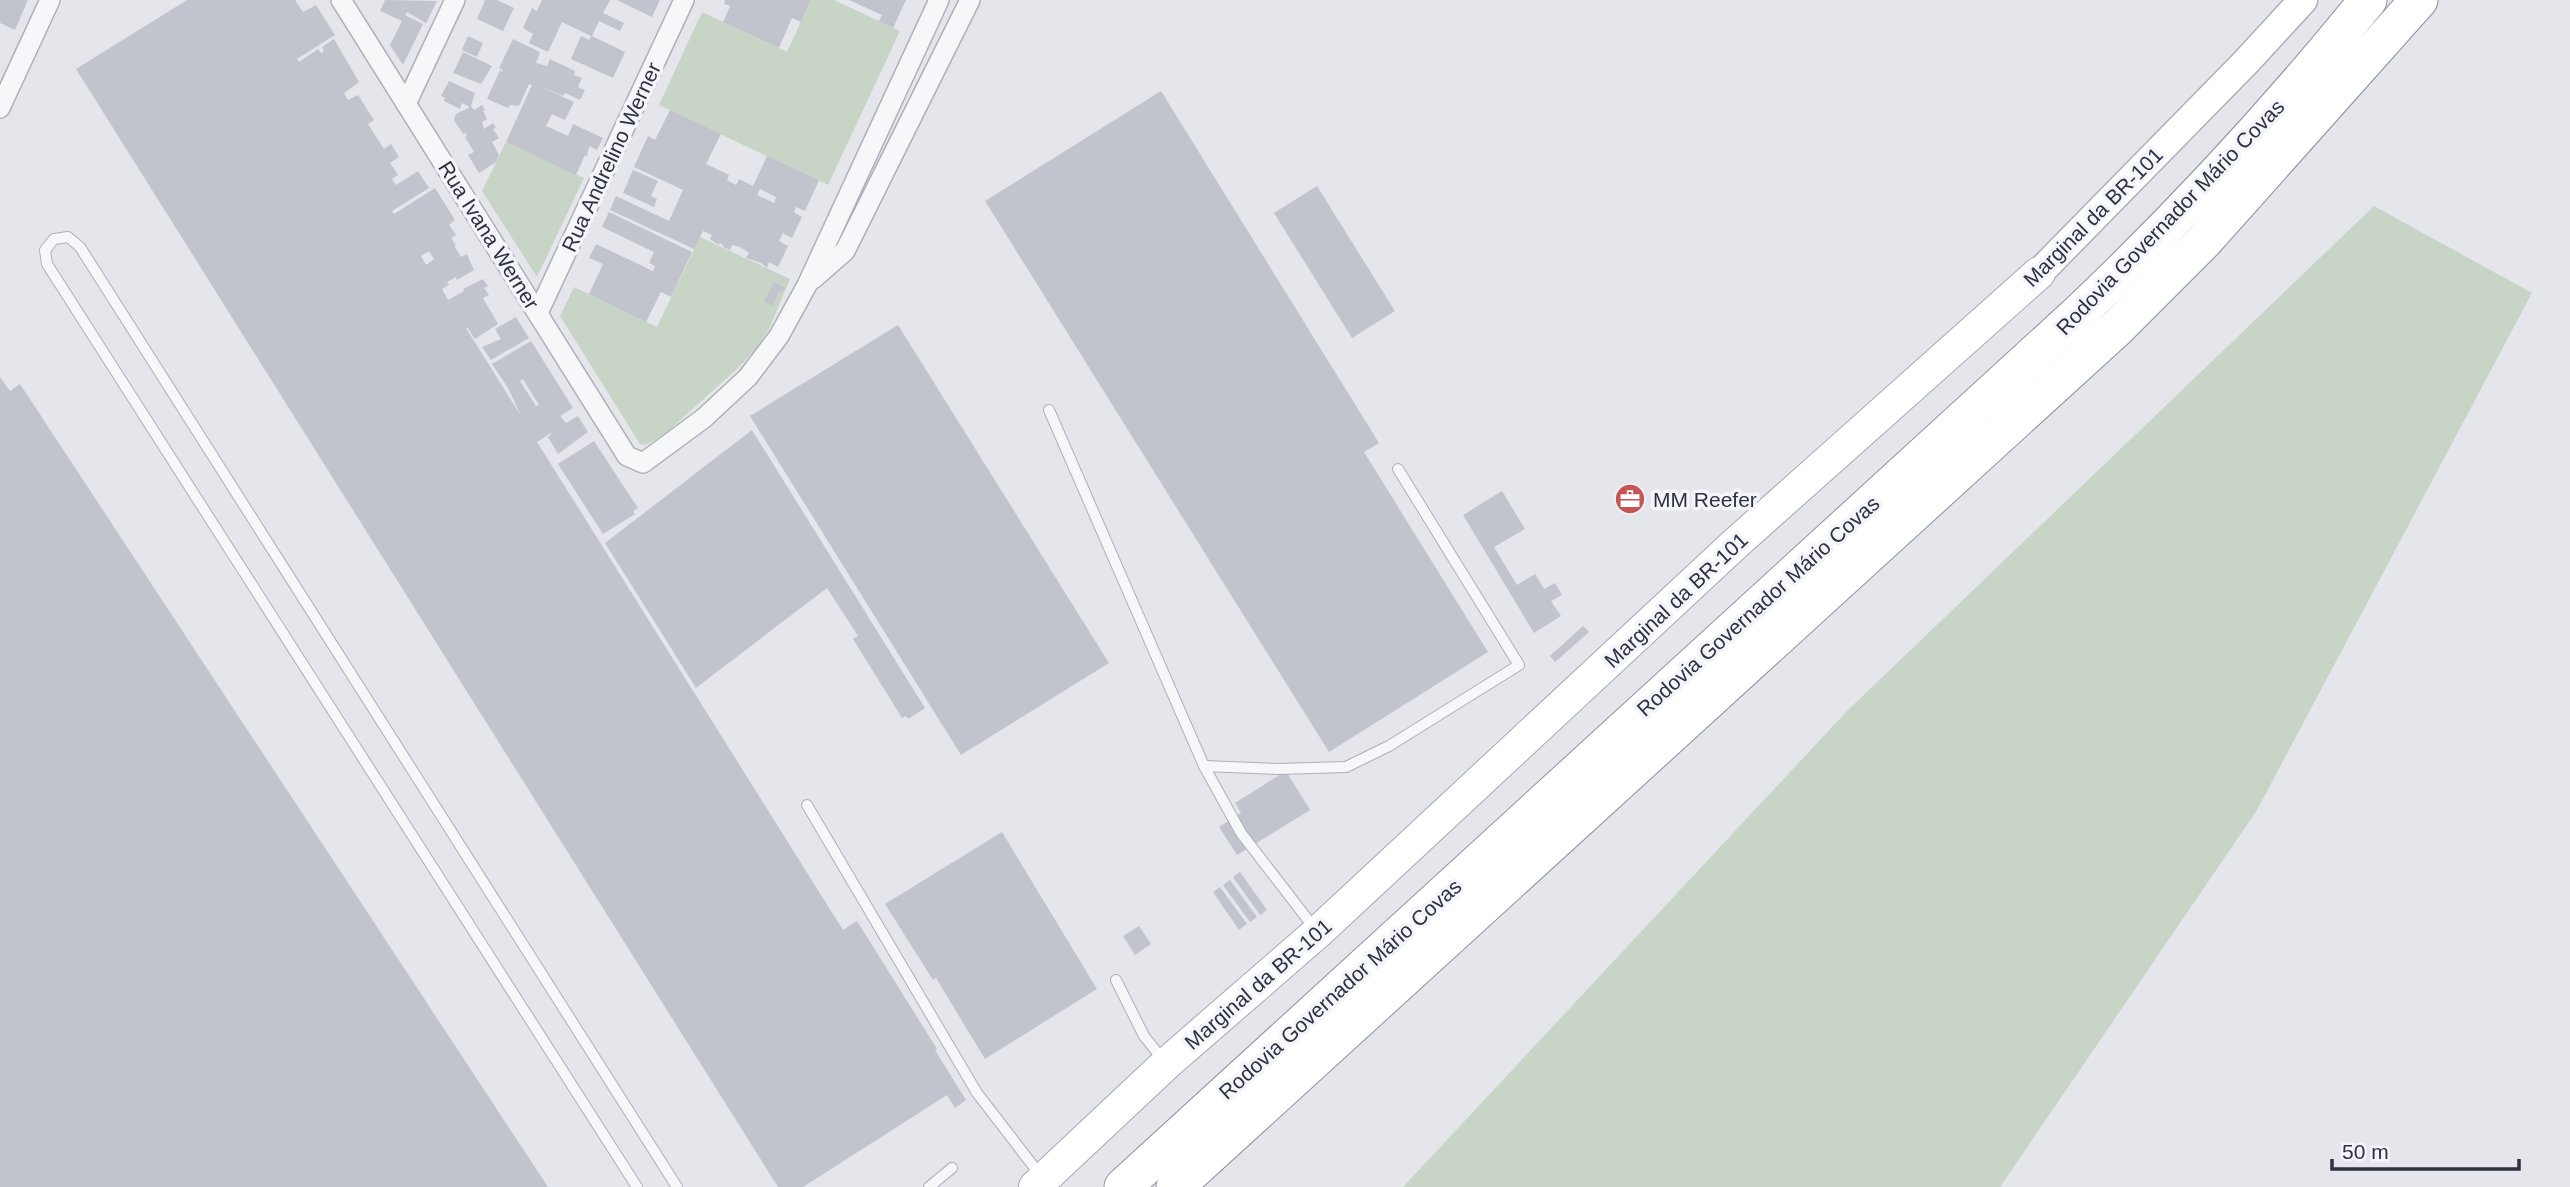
<svg xmlns="http://www.w3.org/2000/svg" width="2570" height="1187" font-family="Helvetica,sans-serif">
<style>
.green{fill:#c7d4c6}
.building{fill:#c1c4cd;fill-rule:evenodd}
.lines{fill:none;stroke-linecap:round;stroke-linejoin:round}
.lane-casing{stroke:#adb0b8;stroke-width:12}
.street-casing{stroke:#adb0b8;stroke-width:22}
.secondary-casing{stroke:#adb0b8;stroke-width:31}
.primary-casing{stroke:#a4a8b6;stroke-width:34}
.highway-casing{stroke:#8c91a0;stroke-width:39}
.lane{stroke:#f6f7f9;stroke-width:10}
.street{stroke:#f6f7f9;stroke-width:19}
.secondary{stroke:#fff;stroke-width:28}
.primary{stroke:#fff;stroke-width:32}
.highway{stroke:#fff;stroke-width:37}
.labels{text-anchor:middle;dominant-baseline:central;stroke-width:7;stroke-linejoin:round;paint-order:stroke}
.street-label{font-size:21px;fill:#2d3142;stroke:#f4f5f8}
.poi-label{font-size:21px;fill:#2d3142;stroke:#f4f5f8;text-anchor:start}
</style>
<rect width="100%" height="100%" fill="#e4e6eb"/>
<g class="green">
<polygon points="811,0 834,0 900,31 828,185 659,105 702,12 787,52"/>
<polygon points="506,142 584,178 537,277 482,191"/>
<polygon points="2374,206 2532,293 2257,810 2000,1187 1403,1187 1847,711"/>
<polygon points="700,237 790,279 770,327 758,346 739,367 666,433 646,445 640,444 560,316 574,287 657,327"/>
</g>
<g class="building">
<polygon points="0,0 28,0 15,30 0,23"/>
<path d="M187 0H295L303 12 316 5 335 35 297 59 299 62 318 49 321 53 324 51 322 47 334 39 359 82 344 93 348 100 358 95 374 120 368 124 384 149 391 144 399 157 390 163 398 175 392 179 396 185 418 171 429 188 392 211 394 214 435 188 455 220 449 225 456 235 451 238 456 245 454 246 461 257 467 254 474 270 457 280 456 277 447 282 449 285 442 289 448 300 464 291 463 289 483 279 488 286 484 288 489 295 483 298 498 324 475 339 467 327 466 328 521 416 508 388 492 364 531 341 573 408 560 416 566 423 578 416 588 432 558 454 548 437 554 431 537 442 843 930 857 921 937 1049 935 1050 966 1100 955 1108 947 1095 803 1187H778L76 69ZM429 251 434 259 426 265 421 256ZM523 379 539 405 536 406 520 381Z"/>
<polygon points="385,0 437,1 426,23 407,12 405,15 423,24 403,65 390,45 402,21 380,11"/>
<polygon points="485,0 497,0 514,8 503,31 477,19"/>
<polygon points="542,0 610,0 603,13 624,23 620,31 599,21 592,36 625,52 613,78 571,59 581,36 589,40 591,36 562,22 548,52 529,43 533,34 523,28 532,8 537,11"/>
<polygon points="617,0 660,0 652,17"/>
<polygon points="725,0 811,0 801,22 792,18 779,48 723,22 730,6 724,4"/>
<polygon points="849,0 906,0 893,28 879,21 882,15"/>
<polygon points="468,36 483,43 477,57 462,50"/>
<polygon points="513,39 540,52 536,63 547,66 550,59 575,71 574,75 582,78 578,87 585,90 580,100 565,93 563,96 541,87 574,102 565,120 552,114 546,126 568,136 573,124 603,138 597,150 590,146 587,153 588,156 585,155 576,175 506,142 532,85 529,84 519,106 510,105 508,108 487,99 500,70 502,72 503,70 499,68"/>
<polygon points="463,52 492,66 481,84 453,73"/>
<polygon points="449,81 475,93 471,106 474,110 482,105 485,110 483,111 487,119 482,122 484,129 493,123 496,128 493,129 499,138 492,142 499,155 496,162 479,173 468,155 474,152 465,137 467,136 465,133 463,134 454,120 456,114 470,107 462,103 460,109 444,101 445,98 441,96"/>
<polygon points="1161,91 1379,443 1364,452 1488,652 1329,752 985,201"/>
<path d="M670 110 721 134 706 164 729 175 727 180 736 185 739 179 753 186 767 156 819 180 805 211 796 207 794 212 802 217 792 238 783 233 779 241 788 246 778 267 769 262 767 268 761 263 746 258 749 253 740 247 732 245 730 250 723 247V245L720 243 719 245 710 239 712 235 703 231 694 249 610 210 616 196 669 221 683 190 634 167 648 136 655 140ZM760 189 776 197 774 203 757 195Z"/>
<polygon points="633,170 658,181 651,196 657,199 654,207 623,193"/>
<polygon points="1317,186 1395,311 1352,338 1274,213"/>
<polygon points="609,212 692,252 671,297 661,292 646,322 589,294 603,264 589,258 596,244 653,271 655,266 649,263 654,252 602,227"/>
<polygon points="774,282 785,288 782,292 779,291 772,306 764,301"/>
<polygon points="516,317 529,338 491,360 482,347 501,339 495,329"/>
<polygon points="898,325 1109,663 961,755 750,416"/>
<polygon points="0,377 10,391 20,384 548,1187 0,1187"/>
<polygon points="752,430 925,708 908,719 906,716 902,718 853,639 858,636 827,588 696,688 605,543"/>
<polygon points="594,441 638,508 633,511 635,514 603,534 558,464"/>
<polygon points="1502,491 1525,529 1494,547 1517,585 1535,574 1544,589 1555,583 1562,595 1551,601 1561,616 1534,633 1463,515"/>
<polygon points="1583,626 1589,632 1555,662 1550,656"/>
<polygon points="1286,771 1310,810 1237,855 1219,827 1241,813 1235,803"/>
<polygon points="1002,832 1097,989 985,1059 936,978 933,980 885,904"/>
<polygon points="1240,872 1267,910 1260,915 1233,877"/>
<polygon points="1230,880 1257,917 1250,922 1223,885"/>
<polygon points="1220,887 1247,924 1239,930 1213,892"/>
<polygon points="1139,926 1151,944 1135,955 1123,936"/>
</g>
<g class="lines">
<g class="lane-casing">
<g id="lane">
<polyline points="1049,410 1204,766 1241,833 1315,929"/>
<polyline points="1204,766 1278,769 1346,767 1389,746 1519,665 1398,469"/>
<polyline points="807,805 977,1093 1041,1176"/>
<polyline points="1116,980 1144,1036 1164,1061"/>
<polyline points="637,1187 47,264 45,250 54,239 68,237 80,247 677,1187"/>
<polyline points="929,1187 952,1168"/>
</g>
</g>
<g class="street-casing">
<g id="street">
<polyline points="341,0 627,456 643,463 704,418 748,377 779,336 807,285 939,0"/>
<polyline points="406,104 455,0"/>
<polyline points="0,108 50,0"/>
<polyline points="813,279 845,251 970,0"/>
<polyline points="538,313 684,0"/>
</g>
</g>
<g class="secondary-casing">
<polyline id="secondary" points="2039,273 2246,62 2303,0"/>
</g>
<g class="primary-casing">
<polyline id="primary" points="1035,1187 1166,1064 1318,932 1735,544 2039,273"/>
</g>
<g class="highway-casing">
<g id="highway">
<path d="M1123 1187 2079 313C2182 215 2279 110 2368 0"/>
<polyline points="1175,1187 2117,328 2204,241 2419,0"/>
</g>
</g>
<use href="#lane" class="lane"/>
<use href="#street" class="street"/>
<use href="#secondary" class="secondary"/>
<use href="#primary" class="primary"/>
<use href="#highway" class="highway"/>
</g>
<defs>
<g id="office-disc" transform="scale(1.575)"><circle r="9.5" fill="#c55454" stroke="#f4f5f8"/><path d="M-6-3h4V-5.5h4V-3h4V5H-6ZM-1-4.5V-3h2v-1.5ZM-6 0V1H6V0Z" fill="#fff"/></g>
</defs>
<g fill-rule="evenodd">
<use href="#office-disc" x="1630" y="499"/>
</g>
<g class="labels">
<g class="street-label">
<text transform="translate(611 157) rotate(-65)">Rua Andrelino Werner</text>
<text transform="translate(2093 217) rotate(-45)">Marginal da BR-101</text>
<text transform="translate(2170 217) rotate(-46)">Rodovia Governador Mário Covas</text>
<text transform="translate(489 235) rotate(58)">Rua Ivana Werner</text>
<text transform="translate(1676 600) rotate(-43)">Marginal da BR-101</text>
<text transform="translate(1758 606) rotate(-42)">Rodovia Governador Mário Covas</text>
<text transform="translate(1258 984) rotate(-41)">Marginal da BR-101</text>
<text transform="translate(1340 989) rotate(-42)">Rodovia Governador Mário Covas</text>
</g>
<g class="poi-label">
<text x="1653" y="499">MM Reefer</text>
</g>
</g>
<path d="M2332 1159v10h187v-10" fill="none" stroke="#2d3142" stroke-width="3.5"/>
<text x="2342" y="1159" font-size="21" fill="#2d3142" stroke="#f4f5f8" stroke-width="5" paint-order="stroke">50 m</text>
</svg>
